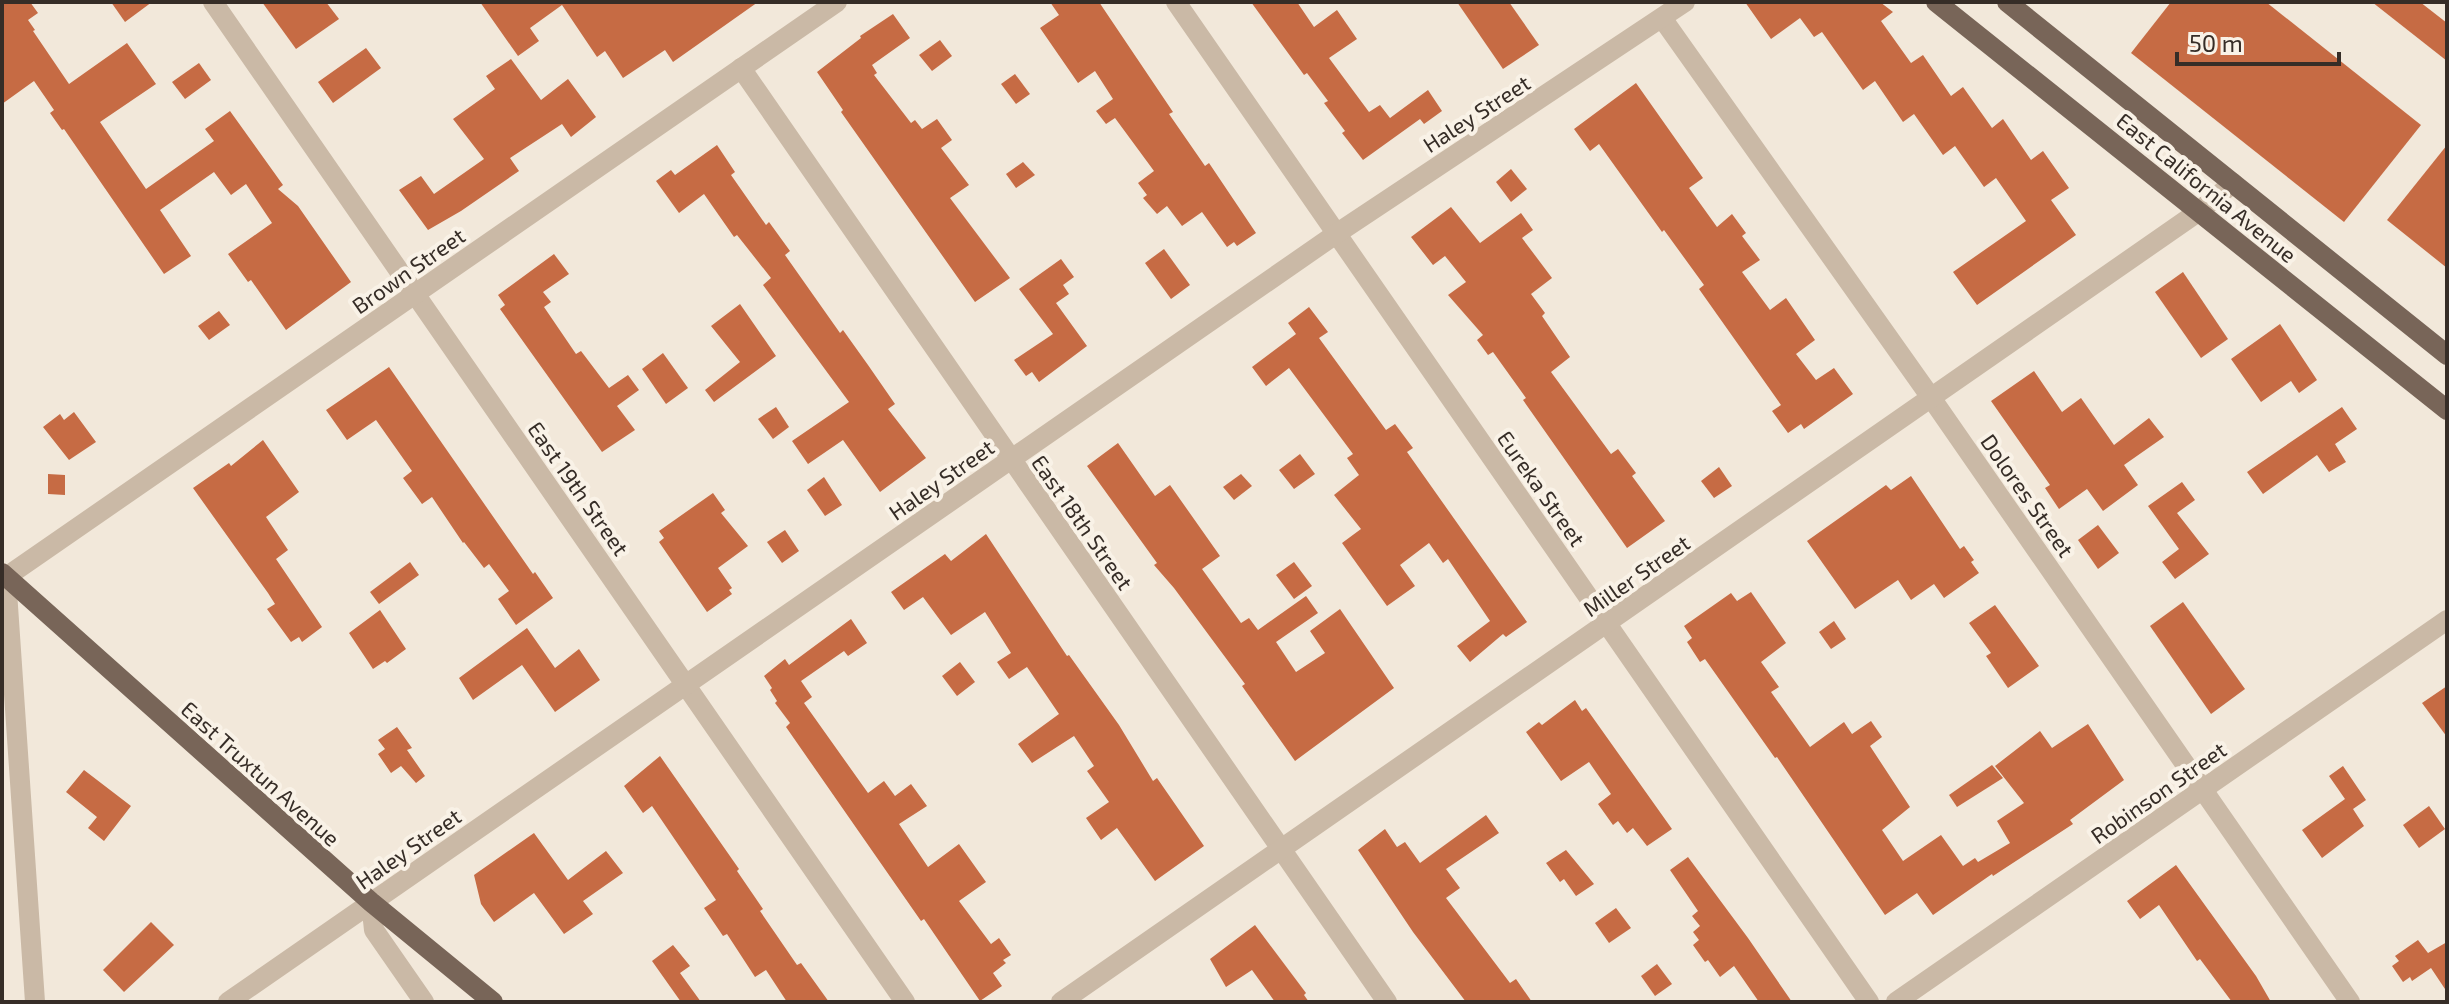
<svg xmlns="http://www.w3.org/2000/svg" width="2449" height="1004" font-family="'Exo 2',sans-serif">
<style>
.building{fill:#c66b44}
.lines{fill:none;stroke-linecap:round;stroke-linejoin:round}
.minor{stroke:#cab9a6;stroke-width:20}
.major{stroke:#786558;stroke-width:20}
.labels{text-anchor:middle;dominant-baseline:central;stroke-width:8;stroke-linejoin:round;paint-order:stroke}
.street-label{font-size:22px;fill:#362d27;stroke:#f9f2e7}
</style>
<rect width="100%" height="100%" fill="#f2e8da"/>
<g class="building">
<polygon points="2,2 30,2 38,13 28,20 35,30 33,31 69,84 127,43 156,84 100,122 146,189 214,141 205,129 230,111 283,185 278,189 298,206 351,282 286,330 251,280 248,282 228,254 272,223 246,184 231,195 214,172 160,210 191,256 164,274 64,129 62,130 50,113 54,110 34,81 2,104"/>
<polygon points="111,2 152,2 125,22"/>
<polygon points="262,2 326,2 339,19 296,49"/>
<polygon points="480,2 758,2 673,62 665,50 623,78 605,51 597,57 562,5 530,28 539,41 518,56"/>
<polygon points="1050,2 1099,2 1173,112 1169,114 1205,166 1209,163 1256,233 1237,246 1234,242 1227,247 1202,212 1182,226 1167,206 1157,214 1143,198 1147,195 1138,183 1154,171 1115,118 1106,124 1096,111 1113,99 1095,71 1078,83 1040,28 1059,15"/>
<polygon points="1251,2 1297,2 1314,27 1337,10 1357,39 1329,58 1369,112 1380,105 1390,118 1428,90 1442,111 1424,124 1420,119 1363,160 1342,133 1345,131 1324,103 1328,101 1307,73 1304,75"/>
<polygon points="1457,2 1509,2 1539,45 1503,69"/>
<polygon points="1745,2 1880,2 1893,12 1881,21 1911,63 1923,55 1951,96 1963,87 1992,128 2003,119 2031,160 2043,151 2069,188 2051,200 2076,235 1977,305 1953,272 2026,221 1996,178 1984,187 1955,146 1943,155 1914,114 1903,122 1875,81 1863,90 1822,32 1814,37 1800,18 1771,39"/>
<polygon points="2171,2 2266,2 2421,125 2344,222 2131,53"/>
<polygon points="2372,2 2420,2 2447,23 2447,61"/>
<polygon points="893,14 910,38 872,65 877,73 874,75 911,123 915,120 922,129 937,119 952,140 941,148 969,185 950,198 1010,278 975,302 841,112 843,110 817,72 861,38 860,36"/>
<polygon points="940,40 952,56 932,71 919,55"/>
<polygon points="366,48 381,68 333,103 318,82"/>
<polygon points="511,59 541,100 568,79 596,117 571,137 562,124 510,158 519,171 461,211 428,230 399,190 421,176 434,194 484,159 453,119 495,89 486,76"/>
<polygon points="199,63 211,80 185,99 172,82"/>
<polygon points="1015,74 1030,94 1016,104 1001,84"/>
<polygon points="1636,83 1703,178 1689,188 1717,227 1732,214 1746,233 1742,236 1760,260 1742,272 1770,310 1786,298 1815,340 1796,354 1816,380 1834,368 1853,394 1804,429 1801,424 1788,433 1772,411 1781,405 1699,289 1704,285 1664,230 1662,232 1599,144 1590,151 1574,129"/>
<polygon points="717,145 735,172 731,175 766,225 769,222 790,251 785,255 840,333 843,330 868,365 895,404 888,409 926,458 880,492 843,440 808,464 792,441 849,402 763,285 771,278 737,235 734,237 704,194 679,213 656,181 671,170 675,175"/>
<polygon points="2447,145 2447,268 2387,220"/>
<polygon points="1023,162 1035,175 1016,188 1006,174"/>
<polygon points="1511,169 1527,189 1511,202 1496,182"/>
<polygon points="1451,207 1480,243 1521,213 1533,230 1522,238 1552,278 1531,294 1545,313 1542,316 1570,357 1551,372 1611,454 1618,449 1636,473 1632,476 1665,521 1627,548 1523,400 1526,398 1493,352 1488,355 1477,340 1483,335 1448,295 1466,282 1445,256 1433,265 1411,237"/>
<polygon points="1164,249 1190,285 1171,299 1145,263"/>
<polygon points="554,254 569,274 543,292 551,302 544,307 576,354 581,351 609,388 628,375 639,390 617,406 635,430 602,452 500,309 505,305 498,295"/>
<polygon points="1061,259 1074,277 1063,285 1069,294 1056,303 1087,346 1039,382 1032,372 1026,376 1014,360 1053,334 1019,289"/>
<polygon points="2183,272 2228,339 2201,358 2155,292"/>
<polygon points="740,304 776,356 714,402 705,390 740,362 711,326"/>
<polygon points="1309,307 1328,332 1319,338 1386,430 1395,424 1413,448 1407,452 1527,622 1506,637 1503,634 1470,662 1457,646 1490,621 1448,559 1443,563 1429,543 1400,565 1415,586 1387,606 1342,543 1361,529 1334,495 1359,475 1347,458 1353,454 1289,368 1266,386 1252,367 1296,334 1288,323"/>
<polygon points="219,311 230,325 209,340 198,326"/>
<polygon points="2280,324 2317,380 2299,393 2291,381 2261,402 2231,359"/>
<polygon points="663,353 688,388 666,404 642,369"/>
<polygon points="389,367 533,574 535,572 553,598 516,625 498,599 509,591 489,564 484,568 464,542 463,543 432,497 422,504 403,478 412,471 376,420 347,440 326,410"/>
<polygon points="2034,371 2062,412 2081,398 2114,445 2149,418 2164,437 2124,465 2138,485 2103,511 2087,489 2059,509 2045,488 2050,485 1991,401"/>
<polygon points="776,407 789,427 773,439 758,419"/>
<polygon points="2342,407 2357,429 2335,444 2346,462 2329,472 2317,455 2263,494 2247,472"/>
<polygon points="74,412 96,442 69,460 43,427 60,414 64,420"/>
<polygon points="263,440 299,492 266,517 288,550 276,559 322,627 302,642 299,637 291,642 267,609 275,604 268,593 193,488 229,463 231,466"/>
<polygon points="1118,443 1155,496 1170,485 1220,556 1202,569 1241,623 1249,618 1258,630 1306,596 1318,613 1276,642 1296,672 1325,653 1310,631 1340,609 1394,688 1295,761 1242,686 1245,684 1174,588 1154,565 1157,563 1087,466"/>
<polygon points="1300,454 1315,474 1294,489 1279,470"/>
<polygon points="1719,467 1732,486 1714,498 1701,481"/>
<polygon points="48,474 65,475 65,495 48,494"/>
<polygon points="1241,474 1252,486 1234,500 1223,487"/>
<polygon points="1911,476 1960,549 1964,546 1974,560 1971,562 1979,573 1944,598 1934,584 1911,600 1898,580 1855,609 1807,541 1886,485 1891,490"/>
<polygon points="824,477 842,505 825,516 807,490"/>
<polygon points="2182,482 2195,500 2177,513 2209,554 2175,579 2162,562 2179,549 2148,506"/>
<polygon points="713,493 725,510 721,513 748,546 718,568 732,588 729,590 732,594 707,612 659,542 664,538 659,531"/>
<polygon points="2098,525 2119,553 2098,569 2078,540"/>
<polygon points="785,530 799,551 782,563 767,542"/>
<polygon points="986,534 1067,656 1069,655 1119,725 1153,781 1157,778 1204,846 1155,881 1117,828 1101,840 1086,818 1109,802 1087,771 1094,766 1074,736 1032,763 1018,744 1059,714 1027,667 1009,679 997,662 1011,653 985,612 951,635 923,597 904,610 891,592 945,554 951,561"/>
<polygon points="410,562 419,575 379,604 370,592"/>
<polygon points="1294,562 1312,586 1294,599 1276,575"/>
<polygon points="1751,592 1786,643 1761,662 1779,687 1771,692 1810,747 1844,722 1852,734 1871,721 1882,737 1870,746 1910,807 1882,830 1903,861 1941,835 1963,866 1975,858 1978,862 2010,843 1997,821 2024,803 1995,766 2040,731 2052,748 2088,724 2124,780 2070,820 2073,824 1993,876 1992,874 1933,915 1917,893 1885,915 1777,757 1775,758 1705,659 1700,662 1687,642 1692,638 1684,626 1731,593 1737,601"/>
<polygon points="2183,602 2245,689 2211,714 2150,626"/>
<polygon points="1995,605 2039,666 2008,688 1986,656 1991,653 1969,623"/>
<polygon points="380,610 406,649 387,663 385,661 373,669 349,633"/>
<polygon points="851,619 867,643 848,656 844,651 801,681 812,697 804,703 868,793 884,781 895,796 911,784 927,806 899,824 928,867 959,844 986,882 959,901 991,944 999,938 1011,955 1003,960 1006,963 993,973 1002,986 980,1001 924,919 921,921 786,727 790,723 775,703 777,701 770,690 772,688 764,676 785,659 789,665"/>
<polygon points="1834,621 1846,639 1831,649 1819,632"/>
<polygon points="527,628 555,668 579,649 600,680 555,712 522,665 473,700 459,678"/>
<polygon points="960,662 975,682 957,696 942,676"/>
<polygon points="2447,686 2447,737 2422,703"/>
<polygon points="1575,700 1582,711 1586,708 1672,829 1647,846 1633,828 1627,833 1618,821 1613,825 1598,804 1611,794 1589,762 1561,781 1526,732 1539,722 1542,725"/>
<polygon points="397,727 412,748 407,750 425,776 416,783 401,766 391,773 378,754 385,749 378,740"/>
<polygon points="660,756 739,869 737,871 763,909 760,911 797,965 801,963 829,1002 787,1002 766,970 755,977 727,934 723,936 704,908 716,900 652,806 643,813 624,786"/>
<polygon points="1992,765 2003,778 1957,807 1949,795"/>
<polygon points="2343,766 2366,800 2353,809 2364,826 2322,858 2302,830 2345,799 2329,776"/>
<polygon points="84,770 131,806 104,841 88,828 97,817 66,792"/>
<polygon points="2429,806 2445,829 2419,848 2403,825"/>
<polygon points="1486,815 1499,833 1446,869 1460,888 1446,898 1510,983 1516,979 1532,1002 1466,1002 1413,932 1358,850 1385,829 1397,847 1405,842 1420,863"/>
<polygon points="534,833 568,880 606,851 623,873 583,901 593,914 564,934 534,893 494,922 481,904 474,875"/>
<polygon points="1566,850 1594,884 1576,896 1564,879 1560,882 1546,863"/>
<polygon points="1688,857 1748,938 1792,1002 1759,1002 1734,966 1720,977 1708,960 1705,962 1693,945 1699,940 1693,932 1700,926 1692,916 1698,911 1670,870"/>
<polygon points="2176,865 2256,976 2271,1002 2232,1002 2200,959 2197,961 2159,905 2140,919 2127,901"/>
<polygon points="1616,908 1631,928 1609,943 1595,923"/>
<polygon points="151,922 174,945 124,992 103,970"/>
<polygon points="1255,925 1306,993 1304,995 1309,1002 1275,1002 1252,970 1226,987 1210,959"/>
<polygon points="2418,940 2428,953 2447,942 2447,992 2431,968 2412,981 2410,977 2403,982 2392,966 2399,961 2395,956"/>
<polygon points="673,945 690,966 680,973 701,1002 681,1002 652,961"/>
<polygon points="1657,964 1672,984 1655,996 1641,976"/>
</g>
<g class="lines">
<g class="minor">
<polyline points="213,2 905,1002"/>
<polyline points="1176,2 1869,1002"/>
<polyline points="1662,18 1932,399 2350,1002"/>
<polyline points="741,68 1387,1002"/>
<polyline points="371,902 374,930 424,1002"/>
<polyline points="35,1002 6,577 837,2"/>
<polyline points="228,1002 1336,234 1685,2"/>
<polyline points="1061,1002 2198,212 2233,183"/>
<polyline points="1896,1002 2447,620"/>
</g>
<g class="major">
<polyline points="1936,2 2447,410"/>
<polyline points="2007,2 2447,355"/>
<polyline points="2,573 371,902 493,1002"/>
</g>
</g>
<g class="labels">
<g class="street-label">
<text transform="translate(1476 113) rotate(-33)">Haley Street</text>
<text transform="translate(2207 187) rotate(39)">East California Avenue</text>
<text transform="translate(408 270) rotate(-35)">Brown Street</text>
<text transform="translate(941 479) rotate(-35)">Haley Street</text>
<text transform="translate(579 488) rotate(55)">East 19th Street</text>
<text transform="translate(1542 488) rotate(55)">Eureka Street</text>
<text transform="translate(2028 495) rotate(55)">Dolores Street</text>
<text transform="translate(1083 522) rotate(55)">East 18th Street</text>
<text transform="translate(1636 575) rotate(-35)">Miller Street</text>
<text transform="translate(261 773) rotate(42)">East Truxtun Avenue</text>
<text transform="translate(2158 792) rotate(-35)">Robinson Street</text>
<text transform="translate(408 848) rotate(-35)">Haley Street</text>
</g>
</g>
<rect width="2449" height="1004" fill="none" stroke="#362d27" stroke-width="8"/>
<path d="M2177 52v12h162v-12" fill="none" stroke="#362d27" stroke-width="4"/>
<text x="2189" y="52" font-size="24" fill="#362d27" stroke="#f9f2e7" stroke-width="6" paint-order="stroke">50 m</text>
</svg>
